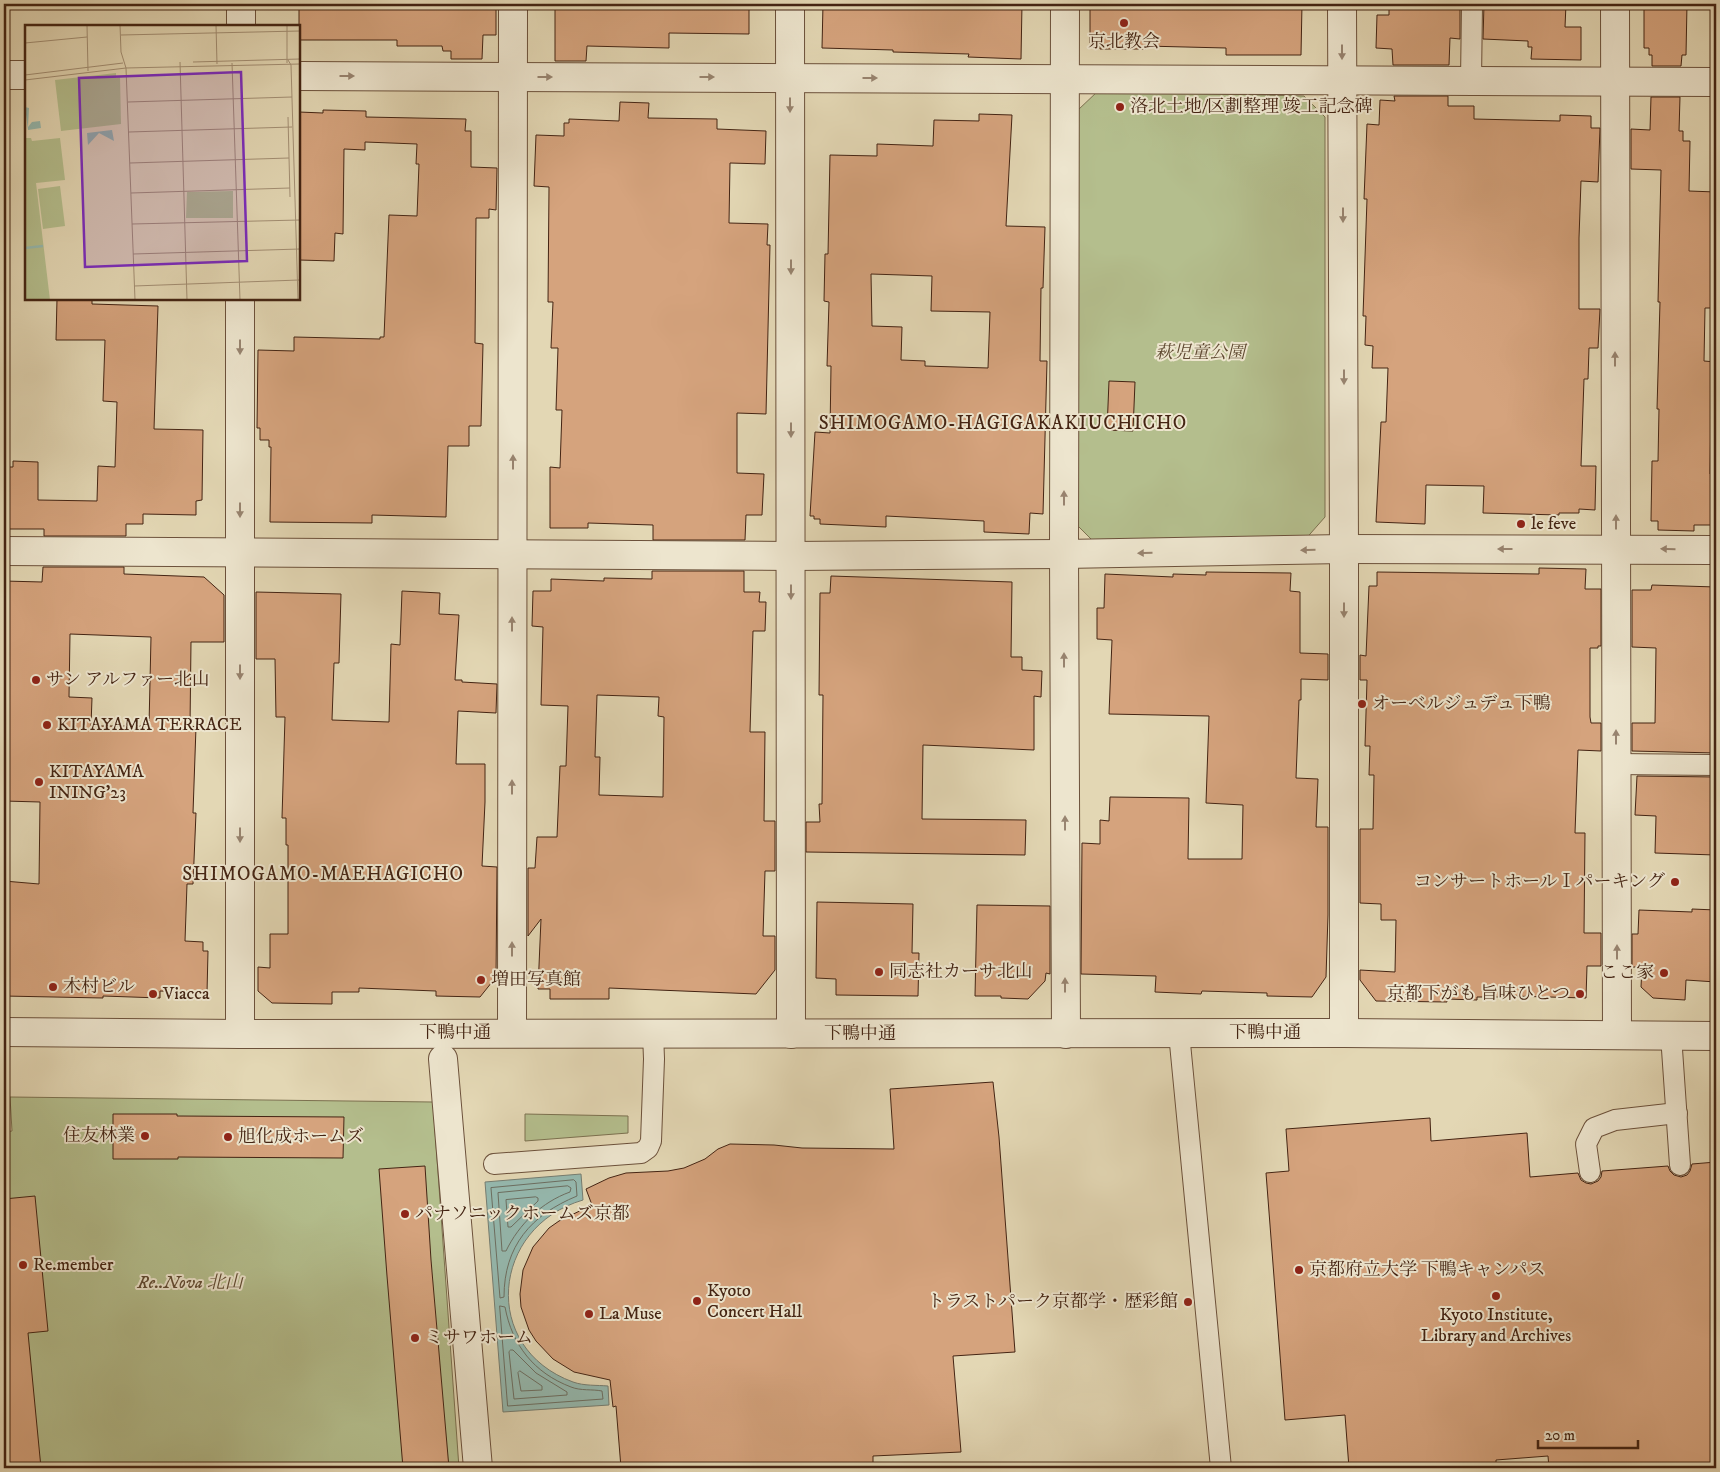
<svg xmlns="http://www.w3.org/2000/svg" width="1720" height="1472" font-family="'IM FELL DW Pica','Noto Serif JP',serif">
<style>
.green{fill:#b4be8d;stroke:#7c7150}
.water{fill:#95b9af;stroke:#757d71}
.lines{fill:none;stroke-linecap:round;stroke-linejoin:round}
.shore{stroke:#6c6e61;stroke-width:1}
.building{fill:#d5a37d;stroke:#442413;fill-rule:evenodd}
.service-casing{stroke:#6c513b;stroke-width:22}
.pedestrian-casing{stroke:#6c513b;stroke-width:30}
.minor-casing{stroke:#6c513b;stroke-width:30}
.tertiary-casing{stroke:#6c513b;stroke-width:30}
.service{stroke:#ede5ce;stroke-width:20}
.pedestrian{stroke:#ede5ce;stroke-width:28}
.minor{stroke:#ede5ce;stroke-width:28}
.tertiary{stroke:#ede5ce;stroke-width:28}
.oneway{fill:#988470}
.poi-dot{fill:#8f2418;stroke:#ede5ce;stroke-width:2}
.labels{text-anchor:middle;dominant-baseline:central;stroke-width:4;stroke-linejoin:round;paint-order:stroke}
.poi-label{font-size:18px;fill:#442413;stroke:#ede5ce;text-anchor:start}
.park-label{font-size:18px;font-style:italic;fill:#604a32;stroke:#ede5ce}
.street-label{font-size:18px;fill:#442413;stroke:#ede5ce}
.neighbourhood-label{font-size:19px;letter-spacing:1px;fill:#442413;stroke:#ede5ce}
.inset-river{fill:none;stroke:#95b9af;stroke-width:2.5}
.inset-road{fill:none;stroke:#a38f74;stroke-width:1}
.view{fill:#7b2cbf;fill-opacity:0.15;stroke:#7b2cbf;stroke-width:2.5}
.inset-edge{fill:none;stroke:#442413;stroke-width:2.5}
</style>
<rect width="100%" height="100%" fill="#e3d7b4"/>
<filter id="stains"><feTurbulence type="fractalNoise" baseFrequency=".004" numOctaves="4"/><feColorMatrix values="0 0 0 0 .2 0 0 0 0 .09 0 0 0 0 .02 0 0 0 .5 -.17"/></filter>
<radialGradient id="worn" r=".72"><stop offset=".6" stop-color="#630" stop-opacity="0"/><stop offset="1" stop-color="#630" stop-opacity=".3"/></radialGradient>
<g class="green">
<polygon points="1098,91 1304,96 1325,117 1325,517 1303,542 1095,543 1074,522 1078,110"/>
<polygon points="10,1097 433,1102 459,1468 4,1468 4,1132 12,1131"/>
<polygon points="525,1114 628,1116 628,1133 525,1141"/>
</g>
<path class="water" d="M581 1174 583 1200C491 1227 480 1348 573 1382 584 1386 597 1385 608 1386L609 1405 503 1412 485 1182Z"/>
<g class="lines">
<g class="shore">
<path d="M574 1180 576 1182 577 1196C531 1215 504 1246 504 1297L500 1298 491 1188Z"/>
<path d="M568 1186 571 1188 570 1192C542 1202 519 1224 506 1251H502L498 1193Z"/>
<polygon points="536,1197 538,1198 538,1201 511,1227 508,1227 506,1200"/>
<path d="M500 1306 505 1307C512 1345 534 1373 571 1387 581 1391 592 1389 602 1391L603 1399 508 1406Z"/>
<polygon points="511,1350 513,1350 536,1373 567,1392 567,1395 514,1399 509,1352"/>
<polygon points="520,1371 542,1386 542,1390 521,1391 518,1373"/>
</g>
</g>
<g class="building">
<polygon points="299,4 496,5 496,35 483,35 482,59 451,59 451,51 443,51 442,46 397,46 397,40 299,40"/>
<polygon points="555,4 749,4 749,34 669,33 669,48 587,46 586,61 555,61"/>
<polygon points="823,4 1022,4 1021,59 968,57 969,54 893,52 893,50 822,48"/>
<polygon points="1090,4 1302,4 1301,55 1226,55 1226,48 1145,46 1146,49 1100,49 1100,43 1090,43"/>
<polygon points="1389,4 1460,4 1460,39 1450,38 1449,65 1393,65 1392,49 1376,48 1377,15 1389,15"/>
<polygon points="1484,4 1566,4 1565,27 1581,27 1581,60 1531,59 1532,47 1528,47 1528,41 1483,39"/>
<polygon points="1644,4 1687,4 1686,55 1682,55 1681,66 1652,66 1652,55 1649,55 1649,48 1644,48"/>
<polygon points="1394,96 1448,96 1448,106 1474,106 1474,119 1560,121 1560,115 1591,116 1591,128 1600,128 1598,182 1581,181 1579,238 1579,309 1600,309 1598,348 1589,348 1588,379 1584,379 1581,466 1596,466 1595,510 1579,509 1579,513 1559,513 1559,515 1483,513 1484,486 1426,485 1425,524 1376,522 1381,422 1386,422 1388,368 1372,368 1373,346 1365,345 1366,316 1363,316 1367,199 1364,199 1367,124 1379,125 1380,100 1395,101"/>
<polygon points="1651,97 1680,97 1679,131 1683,131 1683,141 1690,141 1689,191 1716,192 1716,308 1705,308 1704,361 1716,362 1716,410 1711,410 1710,474 1716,474 1716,525 1694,525 1694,531 1658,530 1658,521 1651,521 1652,461 1658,461 1659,409 1657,409 1660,302 1658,302 1661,170 1631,169 1631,129 1650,130"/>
<polygon points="620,102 649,103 648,118 717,119 717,129 766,131 765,164 730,163 729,223 768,224 767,245 770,245 766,414 737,413 737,473 764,474 762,515 746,515 745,540 653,540 653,525 588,523 588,528 550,528 550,467 560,468 562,410 556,410 558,348 551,348 553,302 548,302 549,187 534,186 536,135 564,136 564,123 569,123 569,119 619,121"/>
<polygon points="323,110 366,111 366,117 466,119 465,131 471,131 471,167 497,168 496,210 489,209 489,218 476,218 475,343 483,344 481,426 469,426 469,446 448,446 446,517 372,515 372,523 270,522 271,447 269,447 269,440 260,440 260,428 257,428 258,350 294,351 294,337 380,339 380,337 384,337 389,215 417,216 419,164 416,164 417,144 365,142 365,150 344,149 343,234 335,233 334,261 299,260 299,112 323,113"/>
<path d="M979 114 1012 115 1006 226 1045 227 1043 288H1041L1040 361H1047L1043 514 1030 513 1029 534 984 532V521L886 516V527L820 524V519H814V516H810L815 432 830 433 831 366H827L829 302 824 301 825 254H828L830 155 877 156V144L933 146 934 120 979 121ZM871 274 932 276 931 311 990 312 988 368 925 366V361L901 360 902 327 872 326Z"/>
<polygon points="57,299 92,299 92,304 158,306 154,429 203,430 202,500 196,501 196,515 143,514 143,524 126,524 126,536 44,536 44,529 4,529 4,467 13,467 13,461 38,462 38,500 97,501 98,466 115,467 117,402 103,401 105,340 56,340"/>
<polygon points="1109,381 1135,382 1133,431 1107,430"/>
<path d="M43 567H124V574L204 577 224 595V642H191L190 726 196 727 193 813H196L193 884H187L185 941 203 942V951H208L207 993 160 991V998L103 996V998L4 996V881L39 884 40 802 4 801V581L42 582ZM70 634 151 637 149 726H91L92 698 69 697Z"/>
<polygon points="1539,568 1586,569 1585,589 1601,589 1601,646 1598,646 1598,648 1590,648 1590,717 1591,723 1601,723 1601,751 1578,750 1575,833 1585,833 1584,933 1601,933 1601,966 1587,966 1586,998 1510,996 1510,997 1477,997 1477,1000 1447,999 1447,1002 1376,1001 1360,980 1360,970 1395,972 1396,920 1381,920 1381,904 1360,903 1360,829 1373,829 1374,775 1369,775 1370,746 1365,746 1367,680 1360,680 1360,655 1366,656 1369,586 1377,586 1377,572 1539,574"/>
<path d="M652 571H744V592H760L759 602H766L765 631H753L750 732H765L764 821H775V871H765L763 936H775V970L756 994 609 988V999H550V989H538L541 919 528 936V868H535L537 837H557L560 766H566L568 706 541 705 543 627 532 626 533 591H551V579L604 581V578L652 579ZM597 695 659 697 658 716 664 717 663 797 599 795 600 757H595Z"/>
<polygon points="1206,572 1291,573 1290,591 1300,592 1300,653 1328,654 1328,680 1301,679 1301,700 1299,700 1296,778 1318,779 1316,827 1328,827 1328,915 1326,977 1312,997 1267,996 1267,993 1202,991 1201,994 1155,992 1156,976 1081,974 1082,843 1100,844 1100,820 1109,821 1110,797 1189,798 1188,859 1242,859 1243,805 1206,803 1209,716 1109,714 1112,640 1097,639 1097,608 1104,608 1105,574 1173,577 1173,574 1206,575"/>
<polygon points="831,576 1012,582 1011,657 1022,657 1022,670 1042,671 1041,697 1034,696 1034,750 923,745 922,819 1026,820 1025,855 806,852 806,822 820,822 819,804 822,804 823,695 819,695 820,593 830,593"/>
<polygon points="1652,585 1716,587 1716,753 1632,751 1632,723 1655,723 1656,648 1632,647 1632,590 1651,590"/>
<polygon points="402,591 440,593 439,614 459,615 455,680 462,680 462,682 497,684 496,713 458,711 456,764 485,764 485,802 482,866 497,867 496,977 480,997 436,996 436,991 359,988 359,992 332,992 332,1004 272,1003 258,991 258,967 270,968 270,934 288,934 288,845 286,845 286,818 282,818 285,717 276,717 275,659 256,659 256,592 341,594 339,663 334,663 332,720 389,722 391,644 400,645"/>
<polygon points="1637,776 1716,777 1715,855 1655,853 1656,816 1635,815"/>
<polygon points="817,902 913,904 912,953 919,953 918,996 836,995 836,979 816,978"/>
<polygon points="977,905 1050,906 1050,974 1046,973 1045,981 1028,999 1001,998 1001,996 975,996"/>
<polygon points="1692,909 1716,910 1716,982 1686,980 1685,1000 1653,998 1641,987 1642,967 1632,967 1632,934 1638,934 1639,910 1692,912"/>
<polygon points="993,1082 999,1137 1015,1352 953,1356 961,1452 873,1456 873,1468 621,1468 616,1406 613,1407 610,1380 574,1372 553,1359 536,1341 529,1330 521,1307 520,1294 523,1270 533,1247 549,1228 559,1221 592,1205 586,1189 609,1178 626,1173 668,1171 684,1168 705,1159 718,1149 730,1144 774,1145 802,1148 894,1149 890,1089"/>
<polygon points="113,1114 177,1114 177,1116 344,1117 343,1158 178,1157 178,1159 113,1159"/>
<polygon points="1430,1118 1431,1141 1527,1133 1530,1177 1578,1173 1581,1180 1586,1183 1591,1184 1598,1181 1601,1177 1602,1171 1668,1166 1670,1171 1674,1175 1681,1177 1687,1175 1690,1171 1692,1164 1716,1162 1716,1468 1549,1468 1548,1456 1496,1460 1496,1468 1349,1468 1345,1415 1285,1420 1266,1173 1289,1171 1286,1129"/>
<polygon points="425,1166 431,1260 449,1468 403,1468 387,1276 379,1169"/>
<polygon points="35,1196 48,1331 28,1333 41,1468 5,1468 4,1451 4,1199"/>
</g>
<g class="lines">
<g class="service-casing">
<g id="service">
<polyline points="1471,81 1472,4"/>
<polyline points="1616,764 1716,765"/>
<polyline points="1179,1033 1221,1468"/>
<polyline points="1671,1035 1680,1165"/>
<polyline points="494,1164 641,1153 648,1148 651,1141 654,1059 653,1033"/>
<polyline points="1590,1172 1586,1144 1594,1128 1615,1120 1677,1113"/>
</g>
</g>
<g class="pedestrian-casing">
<polyline id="pedestrian" points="443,1059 478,1468"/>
</g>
<g class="minor-casing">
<g id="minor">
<polyline points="790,4 791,1034"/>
<polyline points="1065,4 1064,554 1066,1034"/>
<polyline points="1342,4 1344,549 1344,1033"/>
<polyline points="1615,4 1617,1035"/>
<polyline points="241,26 241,4"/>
<polyline points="4,75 26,75"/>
<polyline points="299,76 1716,82"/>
<polyline points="4,551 791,556 1064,554 1344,549 1716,550"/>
<polyline points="512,1033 513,4"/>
<polyline points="240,1034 240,299"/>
</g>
</g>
<g class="tertiary-casing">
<polyline id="tertiary" points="4,1032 240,1034 1344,1033 1716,1036"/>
</g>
<use href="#service" class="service"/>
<use href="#pedestrian" class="pedestrian"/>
<use href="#minor" class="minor"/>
<use href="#tertiary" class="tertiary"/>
</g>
<defs><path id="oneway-solid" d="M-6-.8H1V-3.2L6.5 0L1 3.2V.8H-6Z" transform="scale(1.25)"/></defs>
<g class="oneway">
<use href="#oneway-solid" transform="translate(1342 52) rotate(90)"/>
<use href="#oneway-solid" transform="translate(347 76)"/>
<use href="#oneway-solid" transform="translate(545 77)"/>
<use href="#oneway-solid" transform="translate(707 77)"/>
<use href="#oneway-solid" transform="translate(870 78)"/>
<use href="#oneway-solid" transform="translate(790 105) rotate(90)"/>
<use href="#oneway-solid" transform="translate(1343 215) rotate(90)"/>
<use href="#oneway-solid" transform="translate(791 267) rotate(90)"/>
<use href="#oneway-solid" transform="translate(240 347) rotate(90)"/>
<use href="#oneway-solid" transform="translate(1615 359) rotate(-90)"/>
<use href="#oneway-solid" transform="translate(1344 377) rotate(90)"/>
<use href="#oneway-solid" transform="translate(791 430) rotate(90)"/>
<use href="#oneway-solid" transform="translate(513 462) rotate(-90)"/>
<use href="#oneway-solid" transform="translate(1064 498) rotate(-90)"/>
<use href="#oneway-solid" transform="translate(240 510) rotate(90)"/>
<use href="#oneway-solid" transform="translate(1616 522) rotate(-90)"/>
<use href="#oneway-solid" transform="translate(1505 549) rotate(180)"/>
<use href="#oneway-solid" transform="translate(1668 549) rotate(-179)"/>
<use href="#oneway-solid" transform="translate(1308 550) rotate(179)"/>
<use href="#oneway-solid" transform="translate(1145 553) rotate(179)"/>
<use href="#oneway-solid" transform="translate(791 592) rotate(90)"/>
<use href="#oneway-solid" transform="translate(1344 610) rotate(90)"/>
<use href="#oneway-solid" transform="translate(512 624) rotate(-90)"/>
<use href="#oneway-solid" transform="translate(1064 660) rotate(-90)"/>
<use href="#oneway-solid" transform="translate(240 672) rotate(90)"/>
<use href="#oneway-solid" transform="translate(1616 737) rotate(-90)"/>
<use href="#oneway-solid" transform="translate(512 787) rotate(-90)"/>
<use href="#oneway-solid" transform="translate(1065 823) rotate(-90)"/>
<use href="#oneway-solid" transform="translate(240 835) rotate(90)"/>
<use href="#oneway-solid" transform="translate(512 949) rotate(-90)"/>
<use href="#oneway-solid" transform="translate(1617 952) rotate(-90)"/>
<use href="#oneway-solid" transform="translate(1065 985) rotate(-90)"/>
</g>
<g class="poi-dot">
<circle cx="1124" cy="23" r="5"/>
<circle cx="1120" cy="107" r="5"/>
<circle cx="1521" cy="524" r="5"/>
<circle cx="36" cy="680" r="5"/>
<circle cx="1362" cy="704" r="5"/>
<circle cx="47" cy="725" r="5"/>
<circle cx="39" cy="782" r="5"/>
<circle cx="1675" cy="882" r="5"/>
<circle cx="879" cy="972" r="5"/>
<circle cx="1664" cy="973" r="5"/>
<circle cx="481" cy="980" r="5"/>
<circle cx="53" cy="987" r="5"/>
<circle cx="153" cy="994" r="5"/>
<circle cx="1580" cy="994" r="5"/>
<circle cx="145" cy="1136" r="5"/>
<circle cx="228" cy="1137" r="5"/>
<circle cx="405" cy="1214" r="5"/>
<circle cx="23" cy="1265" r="5"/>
<circle cx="1299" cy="1270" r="5"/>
<circle cx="1496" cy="1296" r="5"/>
<circle cx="697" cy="1301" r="5"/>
<circle cx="1188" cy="1302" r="5"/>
<circle cx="589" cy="1314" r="5"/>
<circle cx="415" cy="1338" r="5"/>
</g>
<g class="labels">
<g class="poi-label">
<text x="1124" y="42" text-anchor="middle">京北教会</text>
<text x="1130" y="107">洛北土地/区劃整理 竣工記念碑</text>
<text x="1531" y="524">le feve</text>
<text x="46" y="680">サン アルファー北山</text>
<text x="1372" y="704">オーベルジュデュ下鴨</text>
<text x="57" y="725">KITAYAMA TERRACE</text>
<text x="49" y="772">KITAYAMA<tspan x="49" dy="21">INING'23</tspan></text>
<text x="1665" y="882" text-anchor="end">コンサートホールⅠパーキング</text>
<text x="889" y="972">同志社カーサ北山</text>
<text x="1654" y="973" text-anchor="end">ここ家</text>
<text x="491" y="980">増田写真館</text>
<text x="63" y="987">木村ビル</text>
<text x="163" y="994">Viacca</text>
<text x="1570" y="994" text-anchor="end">京都下がも 旨味ひとつ</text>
<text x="135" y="1136" text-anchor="end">住友林業</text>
<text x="238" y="1137">旭化成ホームズ</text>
<text x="415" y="1214">パナソニックホームズ京都</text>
<text x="33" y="1265">Re.member</text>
<text x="1309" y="1270">京都府立大学 下鴨キャンパス</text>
<text x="707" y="1291">Kyoto<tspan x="707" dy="21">Concert Hall</tspan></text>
<text x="1178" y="1302" text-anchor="end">トラストパーク京都学・歴彩館</text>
<text x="599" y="1314">La Muse</text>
<text x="1496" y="1315" text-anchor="middle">Kyoto Institute,<tspan x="1496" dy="21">Library and Archives</tspan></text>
<text x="425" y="1338">ミサワホーム</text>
</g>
<g class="park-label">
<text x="1200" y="353">萩児童公園</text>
<text x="190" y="1283">Re..Nova 北山</text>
</g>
<g class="street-label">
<text x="455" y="1033">下鴨中通</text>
<text x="1265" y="1033">下鴨中通</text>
<text x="860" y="1034">下鴨中通</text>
</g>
<g class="neighbourhood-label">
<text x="1003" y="423">SHIMOGAMO-HAGIGAKAKIUCHICHO</text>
<text x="323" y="874">SHIMOGAMO-MAEHAGICHO</text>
</g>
</g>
<g transform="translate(25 25)">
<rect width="275" height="275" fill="#e3d7b4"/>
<path d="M91 48V53L95 52 96 99 36 106 30 55ZM0 113H6L7 116 35 113 40 155 11 158 25 275H0ZM35 161 40 201 18 204 13 164ZM208 166V193H161L162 167Z" fill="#b4be8d"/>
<path d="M0 82 4 83 3 102 7 97 15 96 16 103 3 105ZM87 105 89 116 74 108 63 120 62 108Z" fill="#95b9af"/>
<path class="inset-river" d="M0 223 18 221"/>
<path class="inset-road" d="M62 0 63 46M95 0 96 27 101 43 275 39M191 0 192 39M96 10 275 6M0 18 62 12M263 35 266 40 273 275M155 37 162 275M168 37 275 34M207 38 215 275M262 38V0M0 50 98 38M0 55 101 43 110 275M103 77 267 72M263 92 265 172M104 107 267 102M105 138 264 133M106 168 265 163M107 199 275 195M108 229 275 224M109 261 274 255"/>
<path class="view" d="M216 47 222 236 60 242 54 53Z"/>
<rect width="275" height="275" class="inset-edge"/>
</g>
<rect width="1720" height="1472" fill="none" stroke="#e3d7b4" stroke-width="20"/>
<rect x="5" y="5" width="1710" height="1462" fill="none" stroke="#442413" stroke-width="2.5"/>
<rect x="10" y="10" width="1700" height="1452" fill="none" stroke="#442413"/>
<path d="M1538 1440v8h100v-8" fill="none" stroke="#442413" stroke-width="2.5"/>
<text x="1545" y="1440" font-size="15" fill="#442413" stroke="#ede5ce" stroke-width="4" paint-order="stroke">20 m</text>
<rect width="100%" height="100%" filter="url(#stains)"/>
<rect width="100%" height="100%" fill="url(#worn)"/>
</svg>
